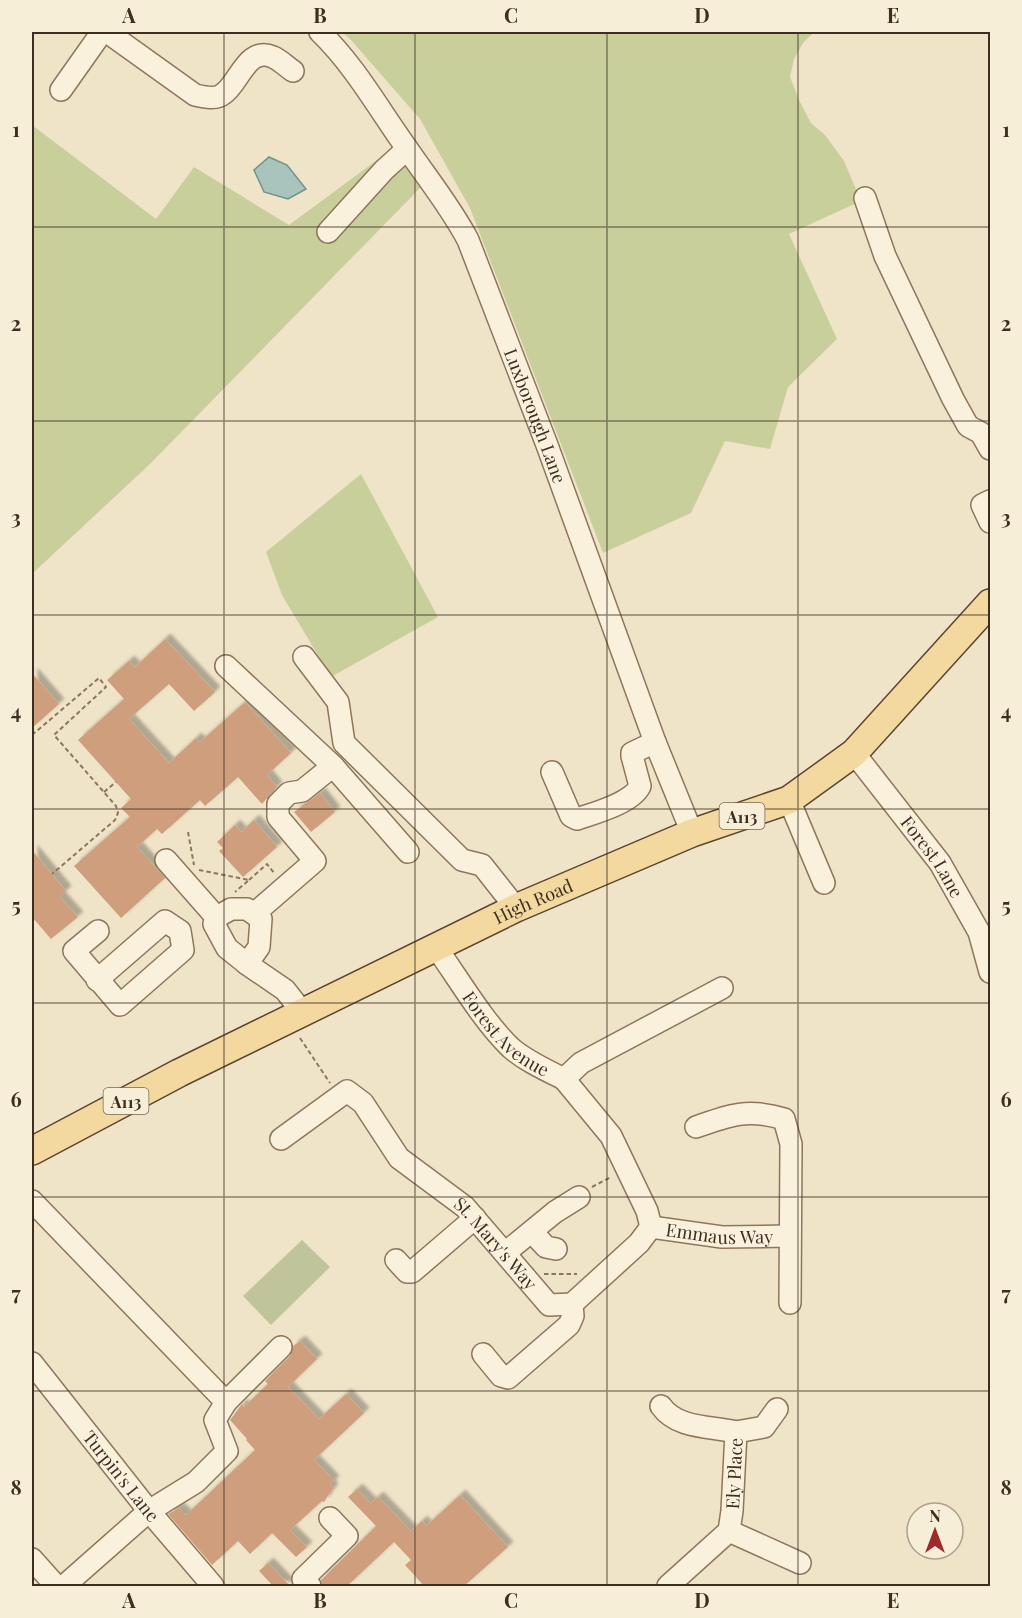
<svg xmlns="http://www.w3.org/2000/svg" width="1022" height="1618" font-family="'Playfair Display',serif">
<style>
.green{fill:#c9cf9b}
.cemetery{fill:#bfc49a}
.water{fill:#a9c4bc;stroke:#6f938a;stroke-width:1.5}
.building{fill:#cf9f7d;filter:url(#shadow)}
.lines{fill:none;stroke-linecap:round;stroke-linejoin:round}
.minor-casing{stroke:#8d765c;stroke-width:24}
.major-casing{stroke:#5b4430;stroke-width:30}
.path{stroke:#8d765c;stroke-width:2;stroke-dasharray:4.5 3;stroke-linecap:butt}
.minor{stroke:#faf1dc;stroke-width:21}
.major{stroke:#f3d9a0;stroke-width:27}
.grid{fill:none;stroke:#3d2e20;stroke-width:1.5;stroke-opacity:0.55}
.labels{text-anchor:middle;dominant-baseline:central;stroke-width:4.5;stroke-linejoin:round;paint-order:stroke}
.shield{fill:#f7eed8;stroke:#756857;stroke-width:1.5}
.shield-label{font-size:16px;font-weight:bold;fill:#3d2e20}
.street-label{font-size:18px;fill:#3d2e20;stroke:#f7eed8}
.neatline{fill:none;stroke:#3d2e20;stroke-width:2}
.grid-label{font-size:20px;text-anchor:middle;font-weight:bold;fill:#3d2e20}
</style>
<defs>
<filter id="shadow"><feDropShadow dx="5.5" dy="-5.5" stdDeviation="1.5" flood-color="#0004"/></filter>
</defs>
<rect width="100%" height="100%" fill="#f0e4c8"/>
<g class="green">
<polygon points="342,32 814,32 803,43 794,59 790,77 799,100 811,123 825,135 844,161 861,201 789,234 837,339 788,387 770,449 725,441 691,513 603,553 470,208 420,119 351,40"/>
<polygon points="32,125 156,219 194,167 289,225 400,143 424,184 150,464 32,574"/>
<polygon points="361,474 438,617 331,677 282,595 266,552"/>
</g>
<polygon class="cemetery" points="302,1240 330,1267 271,1325 243,1296"/>
<polygon class="water" points="269,157 287,165 306,189 288,199 264,192 254,170"/>
<g class="building">
<polygon points="165,639 215,692 194,711 169,684 129,719 169,763 196,738 200,742 245,702 291,753 267,775 277,787 262,804 238,777 205,806 200,800 162,834 157,829 137,847 165,878 121,918 74,866 130,817 121,808 131,799 78,740 124,699 107,680 129,661 135,667"/>
<polygon points="32,673 59,704 32,728"/>
<polygon points="320,793 335,812 311,832 294,812"/>
<polygon points="254,820 277,847 243,877 219,851 223,848 217,842 235,825 241,832"/>
<polygon points="32,850 66,891 60,897 78,917 51,939 32,917"/>
<polygon points="300,1341 317,1359 288,1387 319,1419 346,1394 364,1413 314,1460 334,1481 330,1485 333,1488 324,1502 322,1501 290,1530 307,1547 296,1557 272,1533 250,1554 238,1541 212,1565 168,1514 179,1508 186,1515 255,1450 246,1440 247,1439 230,1420 242,1404 244,1407 268,1384 265,1381 290,1356 293,1346"/>
<polygon points="357,1489 371,1503 378,1497 411,1531 422,1521 426,1526 460,1495 508,1547 463,1587 425,1587 405,1565 411,1560 394,1542 346,1587 322,1587 321,1580 376,1526 348,1497"/>
<polygon points="268,1563 291,1587 274,1587 259,1571"/>
</g>
<g class="lines">
<g class="minor-casing">
<g id="minor">
<path d="M107 32 195 95C204 97 216 100 223 94 239 84 247 45 273 57 280 60 287 67 293 71"/>
<path id="s1" d="M320 32C355 66 378 108 406 147 427 178 450 206 468 240L547 445 655 742 692 833"/>
<polyline points="61,90 102,32"/>
<polyline points="865,198 885,256 953,399 968,426 981,433 990,449"/>
<polyline points="328,232 384,170 407,149"/>
<polyline points="990,501 982,505 990,522"/>
<polyline points="304,657 338,702 344,743 462,860 482,865 516,908"/>
<polyline points="226,666 333,766 302,791 289,793 278,804 278,817 315,861 255,913"/>
<path id="s2" d="M854 753 940 863 979 932 990 972"/>
<polyline points="333,766 408,852"/>
<path d="M552 772 571 816 577 819C595 813 632 803 640 786L632 756V753L655 742"/>
<polyline points="789,800 824,883"/>
<polyline points="166,860 217,918"/>
<polygon points="231,909 247,909 261,919 259,947 247,964 227,948 214,924 217,917"/>
<path id="s3" d="M435 946C459 979 482 1020 511 1048 526 1061 546 1070 564 1079L581 1063 722 988"/>
<polyline points="247,964 285,990 303,1013"/>
<polyline points="97,980 165,921 180,931 183,950 120,1005 74,951 98,931"/>
<polyline points="564,1079 611,1136 647,1211 651,1227"/>
<path d="M696 1127C729 1115 749 1108 784 1119L791 1144 790 1303"/>
<path id="s4" d="M281 1139 347 1091 363 1103 399 1158 465 1207 549 1305 572 1304 639 1243 651 1227"/>
<polyline points="32,1201 226,1402 281,1347"/>
<path id="s5" d="M651 1227 722 1237 790 1236"/>
<polyline points="532,1232 546,1247 556,1249"/>
<polyline points="505,1253 555,1212 579,1197"/>
<polyline points="396,1260 407,1272 412,1272 475,1218"/>
<polyline points="483,1354 501,1376 508,1378 569,1325 573,1316 572,1304"/>
<path id="s6" d="M32 1363 149 1511 213 1586"/>
<path d="M661 1406C677 1429 711 1426 736 1432"/>
<polyline points="729,1531 800,1563"/>
<polyline points="32,1559 56,1586"/>
<polyline points="64,1586 149,1511 196,1482 227,1451 215,1420 226,1402"/>
<polyline points="310,1586 303,1579 347,1536 330,1518"/>
<path id="s7" d="M668 1586 729 1531 732 1511 736 1432 764 1427 777 1409"/>
</g>
</g>
<g class="major-casing">
<g id="major">
<path id="s8" d="M32 1151 179 1073 516 908 692 833 789 800 854 753 990 603"/>
</g>
</g>
<g class="path">
<polyline points="32,735 99,678 106,687 54,735 116,806 118,813 115,820 52,874"/>
<polyline points="104,792 116,782"/>
<polyline points="188,832 194,865"/>
<polyline points="199,870 249,880 235,892"/>
<polyline points="249,880 267,864 274,873"/>
<polyline points="300,1038 330,1083"/>
<polyline points="592,1187 611,1177"/>
<polyline points="544,1274 577,1274"/>
</g>
<use href="#minor" class="minor"/>
<use href="#major" class="major"/>
</g>
<path class="grid" d="M224 32V1586M415 32V1586M607 32V1586M798 32V1586M32 227H990M32 421H990M32 615H990M32 809H990M32 1003H990M32 1197H990M32 1391H990"/>
<g class="labels">
<g class="shield">
<rect x="719.5" y="803" width="45" height="26" rx="4.5"/>
<rect x="103.5" y="1088" width="45" height="26" rx="4.5"/>
</g>
<g class="shield-label">
<text x="742" y="816">A113</text>
<text x="126" y="1101">A113</text>
</g>
<g class="street-label">
<text stroke="none"><textPath href="#s1" startOffset="444">Luxborough Lane</textPath></text>
<text stroke="none"><textPath href="#s2" startOffset="130">Forest Lane</textPath></text>
<text stroke="none"><textPath href="#s8" startOffset="560">High Road</textPath></text>
<text stroke="none"><textPath href="#s3" startOffset="114">Forest Avenue</textPath></text>
<text stroke="none"><textPath href="#s5" startOffset="69">Emmaus Way</textPath></text>
<text stroke="none"><textPath href="#s4" startOffset="297">St. Mary's Way</textPath></text>
<text stroke="none"><textPath href="#s7" startOffset="140">Ely Place</textPath></text>
<text stroke="none"><textPath href="#s6" startOffset="144">Turpin's Lane</textPath></text>
</g>
</g>
<rect width="1022" height="1618" fill="none" stroke="#f7eed8" stroke-width="66"/>
<g transform="translate(935 1531)"><circle r="28" fill="#f7eed8" stroke="#ada18e" stroke-width="1.5"/>
<path d="M0-4.5L10 22L0 15L-10 22Z" fill="#9e2a2b"/>
<text y="-9" font-size="16" font-weight="bold" text-anchor="middle" fill="#3d2e20">N</text>
</g>
<rect x="33" y="33" width="956" height="1552" class="neatline"/>
<g class="grid-label">
<text x="129" y="23">A</text>
<text x="320" y="23">B</text>
<text x="511" y="23">C</text>
<text x="702" y="23">D</text>
<text x="893" y="23">E</text>
<text x="16" y="137">1</text>
<text x="1006" y="137">1</text>
<text x="16" y="331">2</text>
<text x="1006" y="331">2</text>
<text x="16" y="525">3</text>
<text x="1006" y="525">3</text>
<text x="16" y="719">4</text>
<text x="1006" y="719">4</text>
<text x="16" y="913">5</text>
<text x="1006" y="913">5</text>
<text x="16" y="1107">6</text>
<text x="1006" y="1107">6</text>
<text x="16" y="1301">7</text>
<text x="1006" y="1301">7</text>
<text x="16" y="1495">8</text>
<text x="1006" y="1495">8</text>
<text x="129" y="1608">A</text>
<text x="320" y="1608">B</text>
<text x="511" y="1608">C</text>
<text x="702" y="1608">D</text>
<text x="893" y="1608">E</text>
</g>
</svg>
